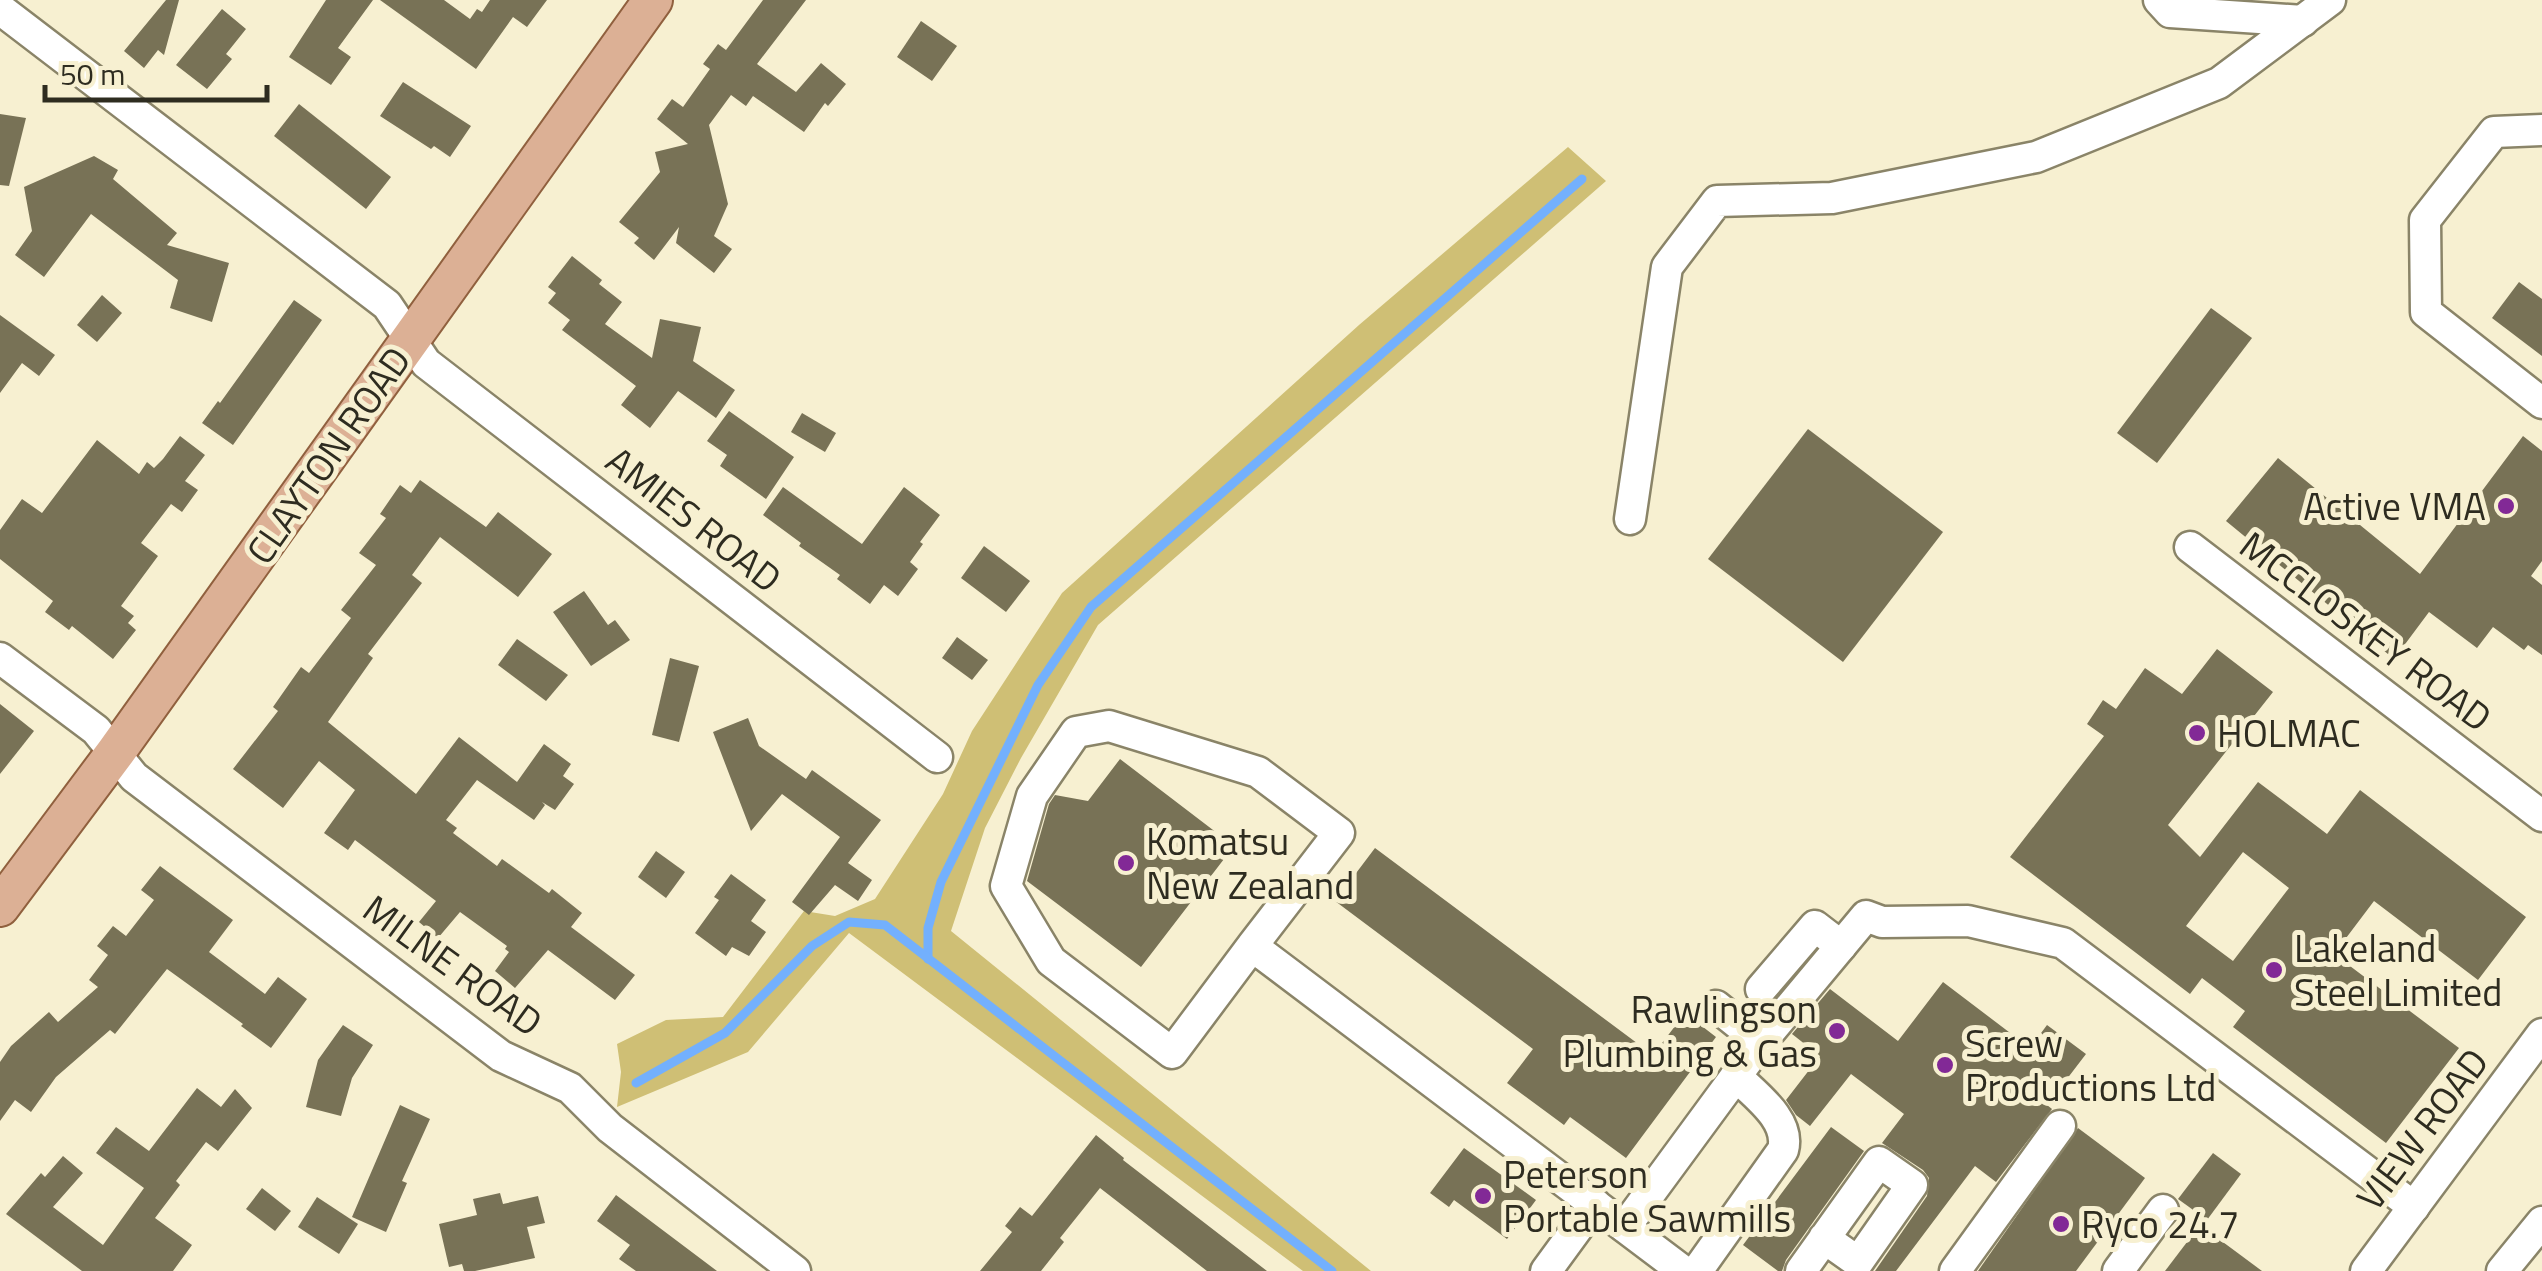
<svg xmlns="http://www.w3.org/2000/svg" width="2542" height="1271" font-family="'Titillium Web',sans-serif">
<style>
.green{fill:#cfbf75}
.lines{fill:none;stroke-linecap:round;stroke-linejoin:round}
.stream{stroke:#73b0fd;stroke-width:9}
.building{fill:#787256;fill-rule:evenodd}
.minor-casing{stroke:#8a8468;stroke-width:35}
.major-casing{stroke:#90603e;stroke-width:42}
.minor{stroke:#fff;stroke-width:30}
.major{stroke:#dcb095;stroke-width:38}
.poi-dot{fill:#822996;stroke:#f7f0d1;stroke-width:4}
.labels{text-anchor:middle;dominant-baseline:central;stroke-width:10;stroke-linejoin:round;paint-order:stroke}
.street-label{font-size:38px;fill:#2e2c20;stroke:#f7f0d1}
.poi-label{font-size:38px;fill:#2e2c20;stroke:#f7f0d1;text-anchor:start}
</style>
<rect width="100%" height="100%" fill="#f7f0d1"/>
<polygon class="green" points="1568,147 1606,181 1098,625 1021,758 985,828 951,931 1371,1271 1303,1271 849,933 748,1052 617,1107 621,1072 617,1044 666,1020 723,1017 804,911 835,916 875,899 943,794 972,731 1062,593 1359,325"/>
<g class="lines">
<g class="stream">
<polyline points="928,959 928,928 941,882 1038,685 1091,607 1582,179"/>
<polyline points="636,1083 725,1033 812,946 849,922 885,925 1332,1271"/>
</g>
</g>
<g class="building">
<polygon points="166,0 179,0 164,55 158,50 144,68 124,51"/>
<polygon points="326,0 373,0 338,48 351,57 331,85 289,57"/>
<polygon points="380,0 444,0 470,19 477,9 482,12 490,0 547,0 527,27 513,17 476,69"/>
<polygon points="763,0 806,0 757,64 796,92 821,63 846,84 828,106 825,103 804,132 753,96 746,106 731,95 709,125 728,204 714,236 732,249 714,273 676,243 679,227 654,260 634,243 639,238 619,222 660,172 655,152 688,144 657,119 672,99 683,107 710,69 703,64 718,44 726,50"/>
<polygon points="222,9 246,29 226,54 232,59 207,89 176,65"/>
<polygon points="921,21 957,46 932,81 897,57"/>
<polygon points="403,82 471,126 450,157 434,146 431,149 380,116"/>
<polygon points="299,104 391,177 366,209 274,136"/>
<polygon points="0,114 26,118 9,186 0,185"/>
<polygon points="94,156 118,170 113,179 177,233 167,245 229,263 212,322 170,308 178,280 91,214 44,277 15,255 32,231 24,187"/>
<polygon points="572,256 602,280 599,284 622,302 605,324 652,358 660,319 701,327 693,361 735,390 716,418 678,391 650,428 621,405 636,386 562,330 570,320 548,303 556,293 548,287"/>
<polygon points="2519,282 2542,299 2542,356 2492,318"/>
<polygon points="102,295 122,313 97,342 77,325"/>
<polygon points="294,300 322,320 233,445 202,423 218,401 220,403"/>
<polygon points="2211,308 2252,338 2157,463 2117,433"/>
<polygon points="0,315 55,355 39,376 22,363 0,393"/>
<polygon points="729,411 794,457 766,499 720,466 727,455 707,441"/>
<polygon points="802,413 836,433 825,452 791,432"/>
<polygon points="1808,429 1943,532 1843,662 1708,559"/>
<polygon points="180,436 205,455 185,481 198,490 182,512 171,504 141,543 158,556 121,606 134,616 128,623 136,630 113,659 72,626 69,630 45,612 53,601 0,559 0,530 22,499 42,513 97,440 139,474 147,462 154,468 163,459"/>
<polygon points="2523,436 2542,451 2542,561 2531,576 2542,585 2542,655 2528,645 2524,650 2493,627 2477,648 2429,612 2394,659 2226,521 2278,458 2420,574"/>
<polygon points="420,480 486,527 498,512 552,554 518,597 440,537 412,575 422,583 368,654 373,658 328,722 416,794 459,737 517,782 544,744 571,764 563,776 574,784 555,810 542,802 545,805 534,820 477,780 446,820 457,828 453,833 497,866 502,859 549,893 552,889 582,913 571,927 635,975 615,1000 548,950 515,988 495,971 509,952 505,949 507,946 460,912 438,938 419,922 436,901 355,840 348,850 324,833 355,790 319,761 283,808 233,769 278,711 273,707 301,667 309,673 351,618 341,610 376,565 359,553 386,518 380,514 400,485 411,493"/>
<polygon points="783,487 862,544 904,487 940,515 920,542 923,544 910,562 918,569 898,596 884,585 870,604 837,579 840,575 799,546 801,543 763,515"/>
<polygon points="984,546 1030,581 1006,612 961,578"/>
<polygon points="584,591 608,625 615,620 630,640 591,666 553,612"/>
<polygon points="957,637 988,660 972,680 942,658"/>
<polygon points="517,639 568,675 546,701 498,665"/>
<path d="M2217 649 2273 692 2168 825 2200 857 2258 782 2327 834 2360 790 2526 917 2478 980 2374 901 2334 954 2459 1048 2386 1143 2233 1027 2245 1011 2202 978 2190 994 2010 857 2104 736 2087 724 2103 700 2116 709 2145 668 2182 694ZM2243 852 2289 888 2233 961 2186 926Z"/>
<polygon points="670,658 699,666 679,742 652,735"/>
<polygon points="0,704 34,731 0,774"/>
<polygon points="748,718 759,746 806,779 812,770 881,820 848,863 872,880 858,901 835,885 809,915 792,902 840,837 782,794 751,831 713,732"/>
<polygon points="1120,759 1234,846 1141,967 1027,881 1049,804 1055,795 1088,801"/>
<polygon points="1375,848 1653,1055 1685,1013 1716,1037 1626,1158 1570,1117 1564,1125 1507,1083 1533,1049 1335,901"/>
<polygon points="656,851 685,872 666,898 638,877"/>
<polygon points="160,866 233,920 209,952 265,994 278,977 307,999 271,1048 241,1026 243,1024 167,969 115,1034 110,1030 56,1077 31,1112 15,1100 0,1121 0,1062 11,1046 49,1012 58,1022 98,987 89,980 108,955 97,946 113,926 126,936 154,900 141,890"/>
<polygon points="731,874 766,900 751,921 766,932 749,956 732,947 726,956 695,933 719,900 714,897"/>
<polygon points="1943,982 2030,1048 2047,1025 2086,1054 2047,1105 2052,1109 1996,1182 1975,1166 1896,1271 1875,1271 1927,1196 1929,1178 1923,1170 1882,1143 1904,1114 1851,1074 1810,1126 1796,1115 1786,1100 1820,1056 1792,1034 1830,989 1898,1041"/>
<polygon points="343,1025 373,1045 352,1078 341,1116 306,1107 318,1060"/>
<polygon points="197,1088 221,1107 235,1089 252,1108 218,1151 206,1142 176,1181 180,1185 155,1218 192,1245 173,1271 82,1271 6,1214 41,1173 45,1177 63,1156 83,1173 53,1207 103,1245 144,1188 96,1153 116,1127 149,1151"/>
<polygon points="400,1105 430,1119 402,1181 407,1183 386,1232 352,1217"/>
<polygon points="1831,1127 1864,1151 1786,1260 1782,1271 1778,1271 1743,1245"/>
<polygon points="2078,1128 2145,1178 2076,1271 1978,1271"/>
<polygon points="1096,1135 1124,1158 1123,1160 1267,1271 1207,1271 1100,1188 1060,1238 1064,1242 1041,1271 980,1271 1012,1232 1005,1226 1020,1207 1032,1216"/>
<polygon points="1464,1148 1536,1200 1507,1239 1454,1200 1449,1207 1430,1193"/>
<polygon points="2213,1153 2241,1174 2207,1220 2178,1199"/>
<polygon points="262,1188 291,1211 275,1231 246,1209"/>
<polygon points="500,1193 503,1204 538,1196 545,1223 527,1227 535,1258 475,1271 464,1271 462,1264 449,1267 439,1224 477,1215 473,1199"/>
<polygon points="616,1195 717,1271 636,1271 619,1259 630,1245 597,1221"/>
<polygon points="317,1197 358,1224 339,1254 298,1227"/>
<polygon points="2200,1225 2262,1271 2165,1271"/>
</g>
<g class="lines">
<g class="minor-casing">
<g id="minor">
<polyline points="2159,0 2170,12 2303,21"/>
<polyline points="0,9 387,305 426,363 937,757"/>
<polyline points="2542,130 2494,132 2425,220 2426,312 2542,403"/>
<polyline points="1630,519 1667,267 1717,201 1832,198 2036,157 2219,83 2330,0"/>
<polyline points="2190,547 2542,816"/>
<polyline points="0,658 96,730 134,777 501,1056 570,1088 610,1128 795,1271"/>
<polyline points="1252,946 1339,833 1258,772 1109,726 1076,732 1032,796 1006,886 1051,961 1172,1053 1252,946 1683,1271"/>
<polyline points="1841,946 1866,916 1882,922 1968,921 2063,943 2414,1207"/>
<polyline points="1761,989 1815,926 1841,946 1761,1042"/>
<polyline points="1625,1227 1761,1042 1716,1006"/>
<polyline points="1546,1271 1595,1204"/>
<path d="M1697 1271 1783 1150C1791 1120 1755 1095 1736 1076"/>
<polyline points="1801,1271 1879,1162 1912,1185 1858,1262 1824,1238"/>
<polyline points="1955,1271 2060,1126"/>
<polyline points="2118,1271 2163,1210"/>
<polyline points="2366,1271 2542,1034"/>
<polyline points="2502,1271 2542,1222"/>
</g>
</g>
<g class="major-casing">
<polyline id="major" points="0,907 115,753 653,0"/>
</g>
<use href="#minor" class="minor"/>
<use href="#major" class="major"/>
</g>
<g class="poi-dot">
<circle cx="2506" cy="506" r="10"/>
<circle cx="2197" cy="733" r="10"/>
<circle cx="1126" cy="863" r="10"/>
<circle cx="2274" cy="970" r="10"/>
<circle cx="1837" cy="1031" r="10"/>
<circle cx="1945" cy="1065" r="10"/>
<circle cx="1483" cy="1196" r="10"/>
<circle cx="2061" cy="1224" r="10"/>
</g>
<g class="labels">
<g class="street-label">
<text transform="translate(328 455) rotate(-55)">CLAYTON ROAD</text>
<text transform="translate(694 519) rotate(38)">AMIES ROAD</text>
<text transform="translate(2366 631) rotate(37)">MCCLOSKEY ROAD</text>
<text transform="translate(453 965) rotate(36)">MILNE ROAD</text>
<text transform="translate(2422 1129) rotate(-53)">VIEW ROAD</text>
</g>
<g class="poi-label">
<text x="2486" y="506" text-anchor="end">Active VMA</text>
<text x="2217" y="733">HOLMAC</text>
<text x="1146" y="841">Komatsu<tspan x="1146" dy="44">New Zealand</tspan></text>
<text x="2294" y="948">Lakeland<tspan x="2294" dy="44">Steel Limited</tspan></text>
<text x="1817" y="1009" text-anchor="end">Rawlingson<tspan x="1817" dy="44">Plumbing &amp; Gas</tspan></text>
<text x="1965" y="1043">Screw<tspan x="1965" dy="44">Productions Ltd</tspan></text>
<text x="1503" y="1174">Peterson<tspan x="1503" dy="44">Portable Sawmills</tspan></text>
<text x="2081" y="1224">Ryco 24.7</text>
</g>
</g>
<path d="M45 85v15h222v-15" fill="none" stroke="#2e2c20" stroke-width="5"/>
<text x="60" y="85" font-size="30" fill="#2e2c20" stroke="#f7f0d1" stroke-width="8" paint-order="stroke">50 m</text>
</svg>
